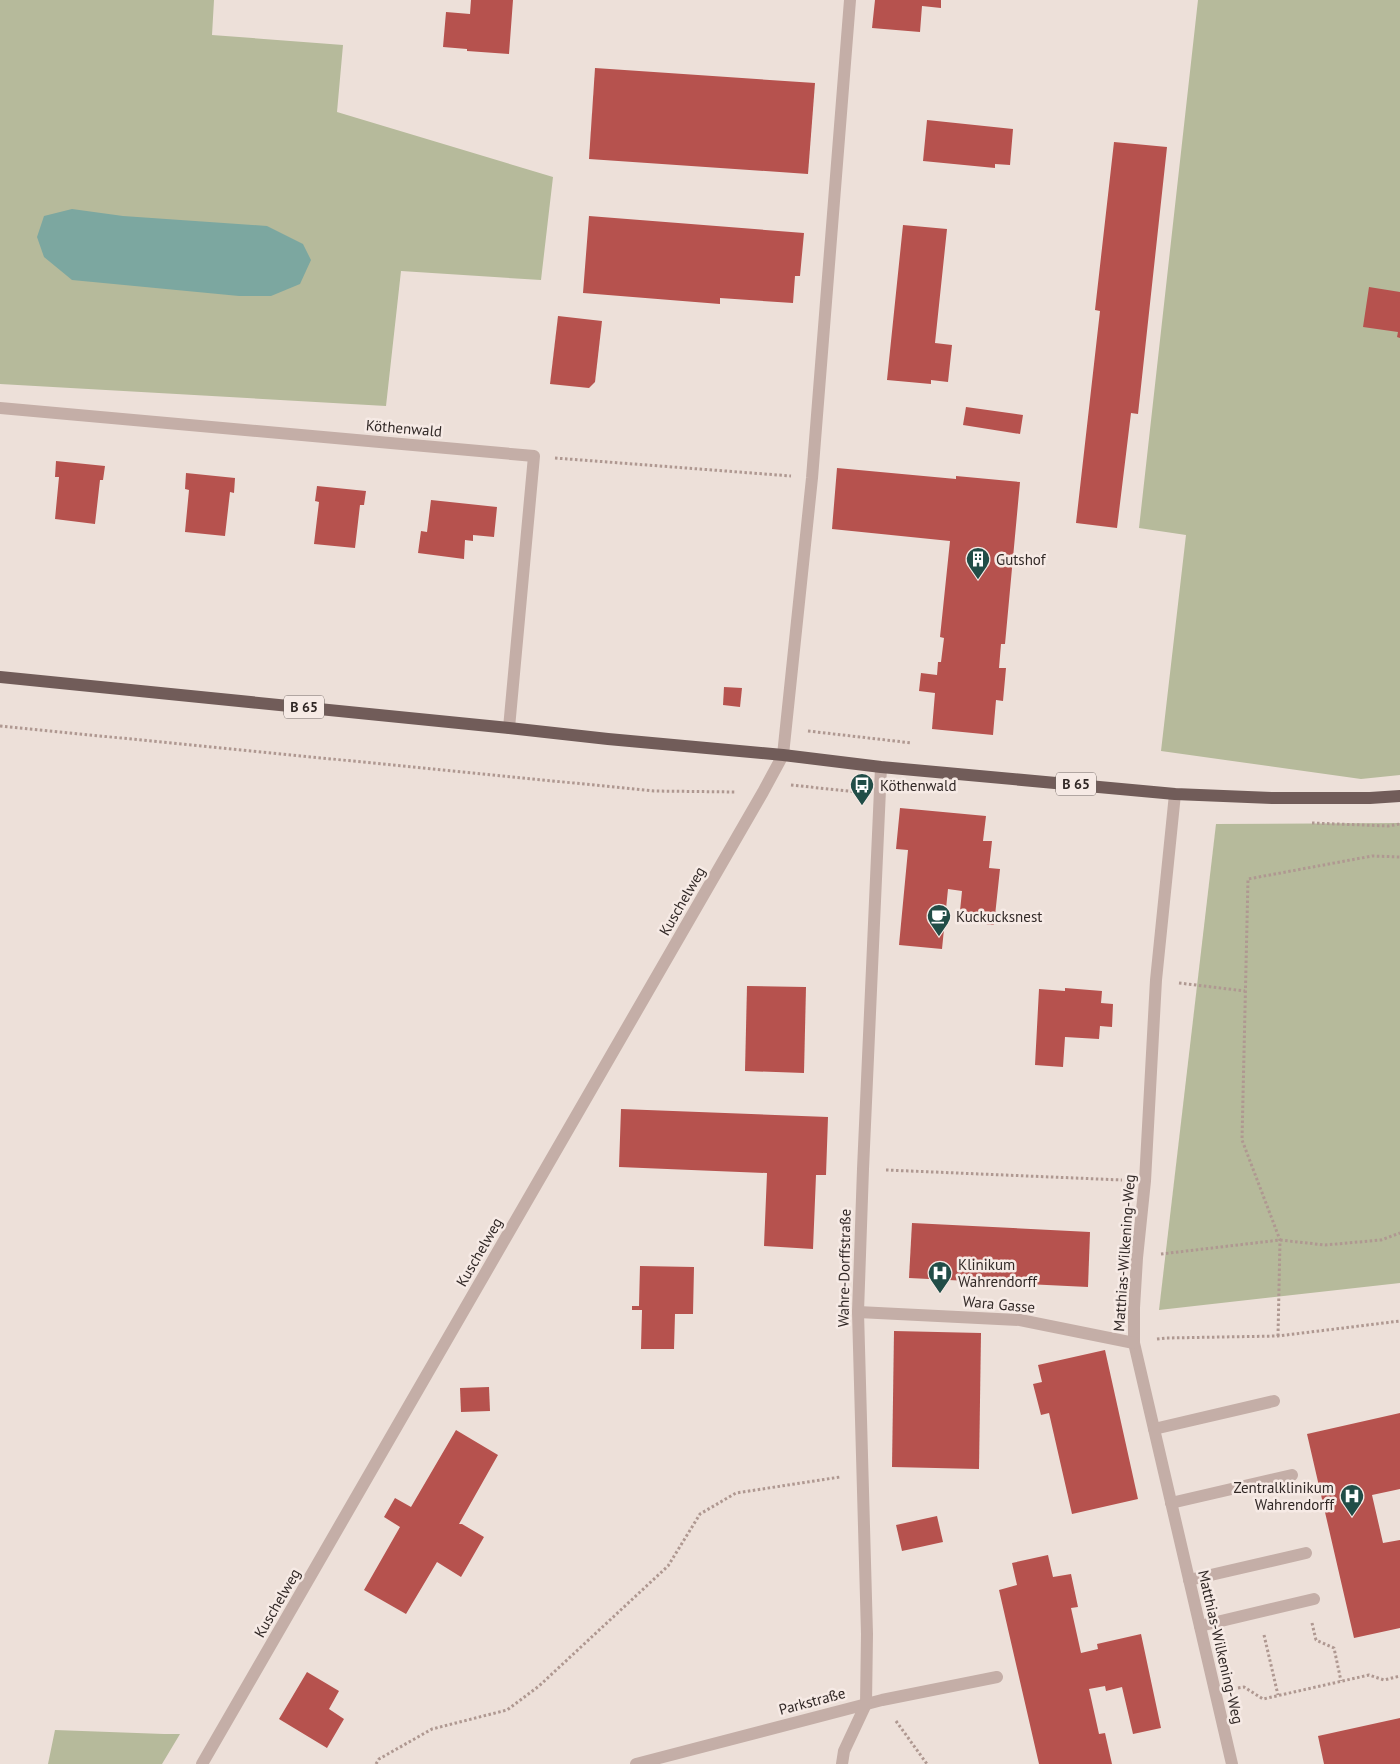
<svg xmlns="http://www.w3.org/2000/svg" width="1400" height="1764" font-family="'PT Sans',sans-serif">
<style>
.green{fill:#b6ba9b}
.water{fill:#7ca7a0}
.building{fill:#b6524e}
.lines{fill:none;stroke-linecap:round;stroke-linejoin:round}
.path{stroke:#af9891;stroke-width:3;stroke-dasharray:2.5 2.5;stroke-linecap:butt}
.service{stroke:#c4aea7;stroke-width:12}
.minor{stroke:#c4aea7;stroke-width:12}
.primary{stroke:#715c59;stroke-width:12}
.labels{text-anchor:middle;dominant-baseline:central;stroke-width:5;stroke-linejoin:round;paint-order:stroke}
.shield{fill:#f6eae5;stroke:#6c625f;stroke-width:1}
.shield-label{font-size:14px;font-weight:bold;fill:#312826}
.street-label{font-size:15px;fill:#312826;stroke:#f6eae5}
.poi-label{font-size:15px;fill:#312826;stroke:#f6eae5;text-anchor:start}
</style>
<rect width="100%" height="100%" fill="#ede0d9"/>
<g class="green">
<polygon points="0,0 214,0 212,35 343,45 337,112 553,177 541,280 401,271 386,406 0,384"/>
<polygon points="1198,0 1400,0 1400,775 1361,779 1161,751 1186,535 1139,528"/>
<polygon points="1400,823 1400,1283 1159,1310 1216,824"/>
<polygon points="55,1730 164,1734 180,1734 162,1764 48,1764"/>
</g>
<polygon class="water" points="72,209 123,216 267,226 303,244 311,260 300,284 271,296 239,296 72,280 44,257 37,237 44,216"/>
<g class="building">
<polygon points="471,0 513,0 509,54 467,51 467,49 443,47 446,12 470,14"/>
<polygon points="875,0 941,0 941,8 922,6 920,32 872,28"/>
<polygon points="595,68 815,83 808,174 589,159"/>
<polygon points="927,120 1013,129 1010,165 995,164 995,168 923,161"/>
<polygon points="1114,142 1167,147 1138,414 1131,413 1117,528 1076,523 1100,311 1095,310"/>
<polygon points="589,216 804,233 800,276 795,276 793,303 720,298 720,304 583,293"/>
<polygon points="903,225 947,229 935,343 952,345 948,382 931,380 931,384 887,380"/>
<polygon points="1369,287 1400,292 1400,338 1397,337 1398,332 1363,327"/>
<polygon points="558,316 602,321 595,382 589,388 550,384"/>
<polygon points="966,407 1023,415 1020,434 963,425"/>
<polygon points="56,461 105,466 103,480 100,480 95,524 55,519 59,477 55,477"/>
<polygon points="837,468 956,479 956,476 1020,482 1005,644 1001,644 999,668 1006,668 1003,701 996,700 993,735 932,729 935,693 919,691 921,673 937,675 938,662 941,662 944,638 940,637 950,541 832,529"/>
<polygon points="186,473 235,478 234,493 230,492 225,536 185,532 189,490 185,489"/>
<polygon points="317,486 366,491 364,505 360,505 355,548 314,544 319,502 315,501"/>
<polygon points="431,500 497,507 494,537 473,535 473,541 465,540 464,559 418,553 421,531 427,532"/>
<polygon points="724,687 742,688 740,707 723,705"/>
<polygon points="900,808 986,816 983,841 992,841 989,868 1000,869 994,925 959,921 962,891 948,889 942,949 899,945 908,850 896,849"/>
<polygon points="747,986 806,987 804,1073 745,1071"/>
<polygon points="1065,988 1102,991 1101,1003 1113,1004 1112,1027 1100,1026 1099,1039 1065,1037 1063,1067 1035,1065 1039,989 1065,991"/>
<polygon points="621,1109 828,1117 826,1175 816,1175 813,1249 764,1246 767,1173 619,1167"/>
<polygon points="912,1223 1090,1232 1088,1287 909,1278"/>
<polygon points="640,1266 694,1267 693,1314 675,1314 674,1349 641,1349 642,1310 632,1310 632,1306 639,1306"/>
<polygon points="894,1331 981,1333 979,1469 892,1467"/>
<polygon points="1105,1350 1138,1499 1072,1514 1049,1413 1041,1415 1033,1384 1042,1382 1038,1365"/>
<polygon points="489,1387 490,1411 461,1412 460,1388"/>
<polygon points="1400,1413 1400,1489 1372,1495 1383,1543 1400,1540 1400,1628 1354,1638 1307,1434"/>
<polygon points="456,1430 498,1455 459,1524 462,1524 484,1537 461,1577 437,1562 406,1614 364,1590 400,1527 384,1517 395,1498 411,1507"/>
<polygon points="937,1516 943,1542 902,1551 896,1525"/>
<polygon points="1048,1555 1053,1577 1071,1574 1078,1607 1071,1608 1081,1653 1098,1649 1097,1644 1141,1634 1161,1728 1133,1734 1122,1687 1106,1691 1105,1686 1089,1689 1099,1734 1105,1733 1112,1764 1039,1764 999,1590 1017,1585 1012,1563"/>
<polygon points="307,1672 339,1691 329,1709 344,1719 327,1748 279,1719"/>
<polygon points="1400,1718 1400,1764 1324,1764 1318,1736"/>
</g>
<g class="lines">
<g class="path">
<polyline points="555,458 791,476"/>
<polyline points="0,726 654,791 736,792"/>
<polyline points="808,731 912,743"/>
<polyline points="791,785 857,792"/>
<polyline points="1312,823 1388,826 1400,824"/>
<polyline points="1179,983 1245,991"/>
<polyline points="886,1170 1122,1180"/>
<polyline points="1161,1254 1280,1240 1325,1245 1381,1240 1400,1233"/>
<polyline points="1278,1336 1280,1240 1242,1140 1248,879 1372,856 1400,857"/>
<polyline points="1157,1339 1166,1338 1278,1336 1400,1321"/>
<polyline points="1312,1623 1316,1640 1334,1648 1341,1681"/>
<polyline points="1264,1635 1278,1695"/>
<polyline points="1238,1688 1244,1687 1263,1699 1369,1675 1384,1680 1400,1676"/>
<polyline points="896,1721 927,1764"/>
<polyline points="376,1764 379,1759 432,1729 507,1710 539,1686 668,1566 700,1514 736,1493 840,1477"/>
</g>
<g class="service">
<polyline points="783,755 812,478 850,0"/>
<polyline points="1154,1429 1274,1401"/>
<polyline points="1171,1503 1292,1475"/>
<polyline points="1189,1580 1306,1553"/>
<polyline points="1200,1626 1314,1599"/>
</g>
<g class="minor">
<polyline points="0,408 534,456 509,728"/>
<polyline points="1175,794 1156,980 1145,1181 1137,1258 1134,1308 1134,1343 1232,1764"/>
<polyline points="858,1312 1020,1320 1134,1343"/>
<polyline points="202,1764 763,792 783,755"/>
<polyline points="636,1764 882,1700 997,1677"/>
<polyline points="842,1764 844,1751 866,1704 867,1634 858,1312 863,1169 881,767"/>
</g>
<polyline class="primary" points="0,677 509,728 608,739 783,755 881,767 1175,794 1272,798 1370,798 1400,796"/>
</g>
<defs>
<g id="building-pin" transform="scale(1.25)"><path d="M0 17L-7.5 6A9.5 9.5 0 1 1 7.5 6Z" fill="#214d47" stroke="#f6eae5"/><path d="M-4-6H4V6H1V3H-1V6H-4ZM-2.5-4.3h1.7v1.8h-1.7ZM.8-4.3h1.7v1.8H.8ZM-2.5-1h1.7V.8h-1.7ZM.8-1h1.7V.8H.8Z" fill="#fff"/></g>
<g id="bus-pin" transform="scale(1.25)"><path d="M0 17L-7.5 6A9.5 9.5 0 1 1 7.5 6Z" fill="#214d47" stroke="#f6eae5"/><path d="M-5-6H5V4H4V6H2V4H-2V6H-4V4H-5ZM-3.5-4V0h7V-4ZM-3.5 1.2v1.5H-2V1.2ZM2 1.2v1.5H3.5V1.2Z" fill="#fff"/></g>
<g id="cafe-pin" transform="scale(1.25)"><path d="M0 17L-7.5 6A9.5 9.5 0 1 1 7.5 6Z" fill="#214d47" stroke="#f6eae5"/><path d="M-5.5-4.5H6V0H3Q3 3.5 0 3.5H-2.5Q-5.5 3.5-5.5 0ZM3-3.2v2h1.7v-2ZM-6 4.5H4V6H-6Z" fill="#fff"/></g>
<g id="hospital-pin" transform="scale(1.25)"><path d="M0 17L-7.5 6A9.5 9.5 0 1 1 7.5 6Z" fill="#214d47" stroke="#f6eae5"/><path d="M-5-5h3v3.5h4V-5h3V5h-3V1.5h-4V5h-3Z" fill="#fff"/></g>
</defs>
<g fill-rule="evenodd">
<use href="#building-pin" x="978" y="559"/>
<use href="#bus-pin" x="862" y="785"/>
<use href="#cafe-pin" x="939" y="916"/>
<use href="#hospital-pin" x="940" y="1273"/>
<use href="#hospital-pin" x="1352" y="1496"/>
</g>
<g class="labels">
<g class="shield">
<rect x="284" y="695.5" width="40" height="23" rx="4"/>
<rect x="1056" y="772.5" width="40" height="23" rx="4"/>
</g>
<g class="shield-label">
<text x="304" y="707">B 65</text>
<text x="1076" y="784">B 65</text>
</g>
<g class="street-label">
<text transform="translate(404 428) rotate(5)">Köthenwald</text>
<text transform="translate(682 901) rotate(-60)">Kuschelweg</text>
<text transform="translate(479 1252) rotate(-60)">Kuschelweg</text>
<text transform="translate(1124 1253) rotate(-86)">Matthias-Wilkening-Weg</text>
<text transform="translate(844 1268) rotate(-89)">Wahre-Dorffstraße</text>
<text transform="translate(999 1304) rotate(5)">Wara Gasse</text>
<text transform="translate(277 1603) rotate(-60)">Kuschelweg</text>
<text transform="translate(1221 1647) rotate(77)">Matthias-Wilkening-Weg</text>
<text transform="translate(812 1701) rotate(-15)">Parkstraße</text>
</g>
<g class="poi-label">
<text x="996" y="559">Gutshof</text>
<text x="880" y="785">Köthenwald</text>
<text x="956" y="916">Kuckucksnest</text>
<text x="958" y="1264">Klinikum<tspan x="958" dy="17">Wahrendorff</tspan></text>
<text x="1334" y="1487" text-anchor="end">Zentralklinikum<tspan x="1334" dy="17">Wahrendorff</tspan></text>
</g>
</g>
</svg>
